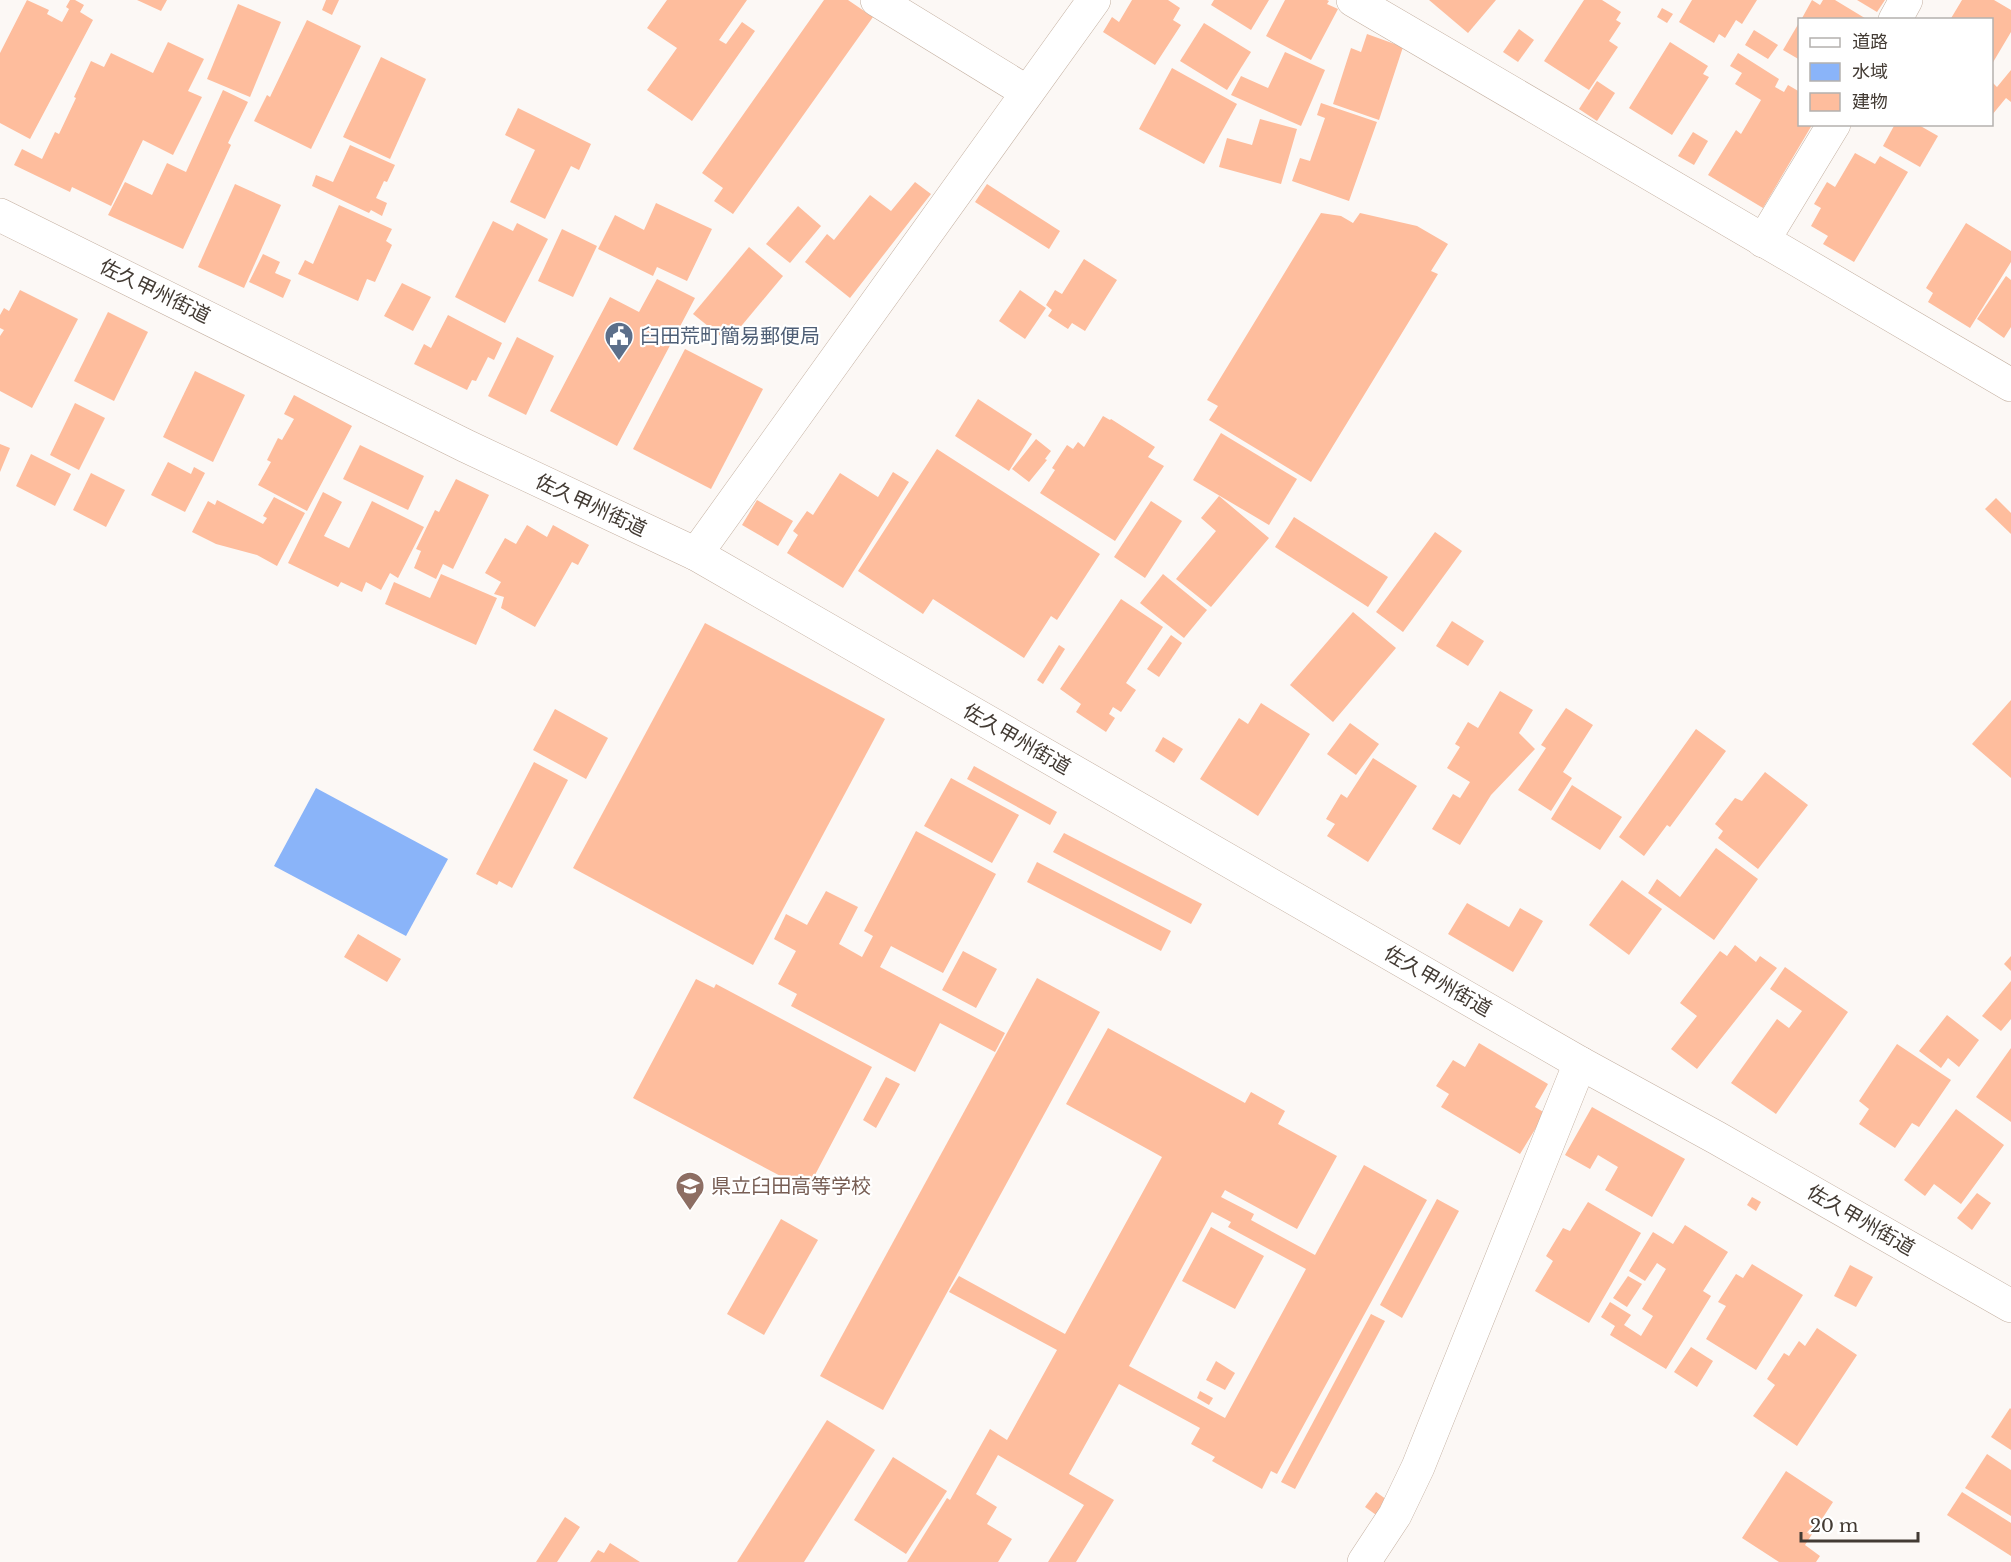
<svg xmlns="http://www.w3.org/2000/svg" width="2011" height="1562" font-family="'Libre Baskerville','Noto Sans JP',serif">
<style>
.water{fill:#8ab4f9}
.building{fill:#febd9d;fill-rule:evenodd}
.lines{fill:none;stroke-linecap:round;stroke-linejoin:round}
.minor-casing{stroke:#c4b0a1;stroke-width:34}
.minor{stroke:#fff;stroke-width:33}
.labels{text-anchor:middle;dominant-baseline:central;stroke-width:4.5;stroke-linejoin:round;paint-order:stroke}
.street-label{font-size:20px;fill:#433b34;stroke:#fff}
.service-label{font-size:20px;fill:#4e5e75;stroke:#fff;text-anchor:start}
.education-label{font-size:20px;fill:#785e54;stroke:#fff;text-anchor:start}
</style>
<rect width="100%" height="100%" fill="#fcf8f5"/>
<polygon class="water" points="316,788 448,859 406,936 274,866"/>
<g class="building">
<polygon points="27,0 49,10 47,14 62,22 69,9 66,7 70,0 75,0 84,5 80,12 93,20 30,139 0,123 0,53"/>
<polygon points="137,0 167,0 161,11"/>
<polygon points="326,0 339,0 332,15 322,10"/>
<polygon points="667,0 747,0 719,40 726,44 742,22 755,31 692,121 647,90 677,48 647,28"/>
<polygon points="824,0 848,0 873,17 733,214 714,201 723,188 702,173"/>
<polygon points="1132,0 1168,0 1180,8 1173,20 1181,25 1155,65 1103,32 1112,17 1119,22"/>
<polygon points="1214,0 1269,0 1251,30 1211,5"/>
<polygon points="1285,0 1327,0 1329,1 1327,4 1338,9 1311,60 1266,36"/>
<polygon points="1429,0 1496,0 1468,33"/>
<polygon points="1584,0 1602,0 1621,12 1616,20 1621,23 1609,41 1618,47 1589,90 1544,61"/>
<polygon points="1692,0 1757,0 1742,24 1736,20 1725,38 1719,34 1714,43 1679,22"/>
<polygon points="1812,0 1820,5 1823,0 1835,0 1868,20 1801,20"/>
<polygon points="1857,0 1885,0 1877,12"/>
<polygon points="1962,0 1994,0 2011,10 2011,32 1992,64 1992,20 1950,20"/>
<polygon points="238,4 281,22 250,97 207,79"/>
<polygon points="1662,8 1673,14 1667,23 1657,17"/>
<polygon points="307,20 361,46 311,149 254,121 267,95 270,97"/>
<polygon points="1800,21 1800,60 1783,50"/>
<polygon points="1204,23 1251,52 1227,90 1180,61"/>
<polygon points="1519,29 1534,40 1518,62 1503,52"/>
<polygon points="1754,30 1778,45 1768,59 1745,45"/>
<polygon points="1367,34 1403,47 1379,120 1333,104 1351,48 1361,52"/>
<polygon points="168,42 204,59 188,91 202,97 173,155 143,140 111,206 72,187 70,192 14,165 22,149 42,159 55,132 59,134 76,98 74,97 91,61 104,67 111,53 153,73"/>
<polygon points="1670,42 1708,66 1703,74 1709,77 1672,135 1629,108"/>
<polygon points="1285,52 1325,70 1301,126 1231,95 1241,76 1268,88"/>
<polygon points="1738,53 1779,79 1775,87 1784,92 1788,85 1800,92 1800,124 1818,124 1816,128 1812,125 1763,208 1708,175 1736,130 1741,134 1761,100 1735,84 1742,73 1730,66"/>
<polygon points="381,57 426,79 390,159 343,137"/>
<polygon points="1172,68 1237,104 1204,164 1139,129"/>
<polygon points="2011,70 2011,102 2006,98 1992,115 1992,82 1997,87"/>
<polygon points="1597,81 1615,93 1597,121 1579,109"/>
<polygon points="223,90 248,102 228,143 231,145 183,249 108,215 125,182 152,195 167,163 186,172"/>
<polygon points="1321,103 1377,122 1349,201 1292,181 1300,158 1310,161 1325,118 1317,115"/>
<polygon points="518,108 591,144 579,170 571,166 545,219 510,202 535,150 505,135"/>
<polygon points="1260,119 1297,129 1281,184 1219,167 1227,138 1252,145"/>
<polygon points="1895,124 1917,124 1938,136 1920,167 1883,146"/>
<polygon points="1693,132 1708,141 1694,165 1678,156"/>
<polygon points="350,145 395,165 387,182 384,181 376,198 387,203 382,216 371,210 369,213 312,186 316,175 333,182"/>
<polygon points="1855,153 1875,164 1880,156 1908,172 1854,262 1823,244 1828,236 1811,226 1821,208 1814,204 1827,182 1835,187"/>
<polygon points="915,182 931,194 850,298 805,262 827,234 834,240 870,195 891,211"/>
<polygon points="235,184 281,205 244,288 198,267"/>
<polygon points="987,184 1060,231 1049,249 975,202"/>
<polygon points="656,203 712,229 687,281 657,267 653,276 598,249 615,215 644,230"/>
<polygon points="339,205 392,229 386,241 392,245 375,282 367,279 358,301 298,274 305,260 313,264"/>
<polygon points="798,206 821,226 790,263 766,244"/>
<polygon points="1321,213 1341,216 1353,223 1360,213 1417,226 1448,244 1431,271 1438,274 1311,482 1209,420 1218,406 1207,400"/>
<polygon points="493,221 513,231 517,223 548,239 505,323 455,297"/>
<polygon points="1966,223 2011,251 2011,262 1970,328 1928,302 1933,293 1926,288"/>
<polygon points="562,229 597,246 573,297 538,281"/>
<polygon points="749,247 783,276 728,342 693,314"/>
<polygon points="263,254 280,262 275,273 291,280 283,298 249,282"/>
<polygon points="1084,259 1117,280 1085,331 1072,323 1068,329 1048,316 1052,310 1046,305 1055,290 1062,294"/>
<polygon points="2006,276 2011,280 2011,327 2004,338 1977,319"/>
<polygon points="657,279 695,298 617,446 550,411 610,297 639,312"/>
<polygon points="402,283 431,297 413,331 384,316"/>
<polygon points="20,290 78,319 32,408 0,391 0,336 4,330 0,328 0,315 4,308 9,311"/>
<polygon points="1020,290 1046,308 1025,339 999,321"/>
<polygon points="108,312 148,332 114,401 74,381"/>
<polygon points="448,315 502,343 494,360 488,357 476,381 472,380 467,390 414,364 424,344 431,348"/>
<polygon points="517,337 554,356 526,415 488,396"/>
<polygon points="685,349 763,389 711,489 633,449"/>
<polygon points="195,371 245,395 213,462 163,437"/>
<polygon points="294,395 352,426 307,511 258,485 271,462 267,460 278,438 282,440 294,419 284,414"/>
<polygon points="978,399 1032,434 1009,471 955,436"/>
<polygon points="75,403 105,418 79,470 50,455"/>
<polygon points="1103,416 1110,420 1111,419 1155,447 1148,457 1164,466 1115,541 1040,493 1055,470 1052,468 1067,445 1073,449 1078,442 1084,447"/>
<polygon points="1221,433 1297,479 1269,525 1193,480"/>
<polygon points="1036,439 1051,451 1045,459 1047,460 1029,482 1012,469"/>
<polygon points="0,444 10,448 0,472"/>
<polygon points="360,445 424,476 408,510 343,479"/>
<polygon points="937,449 1100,554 1057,620 1051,616 1024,658 933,599 923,614 858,571"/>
<polygon points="31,454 71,474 55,506 16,486"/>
<polygon points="168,462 191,474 194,467 205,473 185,512 151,495"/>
<polygon points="893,472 909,482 843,588 787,553 798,535 793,531 807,511 813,515 840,473 878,497"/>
<polygon points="91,473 125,490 106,527 73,510"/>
<polygon points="456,479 489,495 453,569 443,564 436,579 414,568 421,551 416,549 435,510 439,512"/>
<polygon points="323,492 342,502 324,536 349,548 372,501 424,527 398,578 390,573 381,590 366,582 362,592 341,582 338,587 288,563"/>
<polygon points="1219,496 1269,538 1211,607 1176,579 1216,531 1201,518"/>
<polygon points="274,497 305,513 277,566 257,555 216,544 192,532 208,501 215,505 217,500 263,524 267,518 263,516"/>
<polygon points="1996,498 2011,513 2011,534 1985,509"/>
<polygon points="757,500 793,521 778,546 742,525"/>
<polygon points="1151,501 1182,521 1145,578 1114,557"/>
<polygon points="1294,517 1388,577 1368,607 1275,547"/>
<polygon points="527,525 547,537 553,525 589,545 578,565 572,562 535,627 501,608 504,597 494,594 501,582 485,573 505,538 516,544"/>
<polygon points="1435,532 1462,551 1403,632 1376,612"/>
<polygon points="441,574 497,598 476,645 385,604 394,582 430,598"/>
<polygon points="1163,574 1207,610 1184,638 1140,603"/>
<polygon points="1121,599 1163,627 1126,683 1136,690 1121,712 1113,707 1109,714 1115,718 1106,732 1076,712 1081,704 1060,689"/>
<polygon points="1353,612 1396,648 1333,722 1290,685"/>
<polygon points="1452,621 1484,641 1468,666 1436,646"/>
<polygon points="705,623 885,719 753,965 573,868"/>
<polygon points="1171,635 1182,643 1159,677 1147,669"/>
<polygon points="1059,645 1065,649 1043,684 1037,680"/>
<polygon points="1500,691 1533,710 1519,733 1535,749 1491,795 1460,845 1432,829 1453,794 1460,798 1470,782 1447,768 1460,747 1455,744 1468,722 1478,728"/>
<polygon points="2011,700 2011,778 1972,744"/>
<polygon points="1261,703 1310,734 1258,816 1200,779 1239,718 1248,724"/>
<polygon points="1566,708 1593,725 1563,772 1572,778 1551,811 1518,790 1546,748 1541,745"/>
<polygon points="555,709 608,738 586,779 533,750"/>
<polygon points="1350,723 1379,744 1356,775 1327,754"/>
<polygon points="1696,729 1726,751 1670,827 1667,825 1644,856 1619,837"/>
<polygon points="1163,737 1183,749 1174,763 1155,751"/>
<polygon points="1373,758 1417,786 1368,862 1327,836 1335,824 1326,819 1341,794 1347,798"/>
<polygon points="534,762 568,780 512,888 499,881 497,885 476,874"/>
<polygon points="974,766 1057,812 1050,825 967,779"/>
<polygon points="1765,772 1808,805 1758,869 1718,838 1723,831 1715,824 1735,798 1742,801"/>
<polygon points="951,778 1019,815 992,863 924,826"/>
<polygon points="1572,785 1622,817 1600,850 1551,819"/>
<polygon points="916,831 996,874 943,973 891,946 880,967 1005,1033 995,1052 940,1023 915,1072 791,1006 797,994 778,984 796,951 774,939 786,914 807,925 826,891 858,907 839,944 862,957 873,936 864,931"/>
<polygon points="1064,833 1202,904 1191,924 1053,852"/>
<polygon points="1716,848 1758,879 1714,940 1648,893 1657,879 1680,897"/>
<polygon points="1037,862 1171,931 1161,951 1027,882"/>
<polygon points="1622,880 1662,909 1629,955 1589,925"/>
<polygon points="1467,903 1509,927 1520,908 1543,921 1513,972 1448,934"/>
<polygon points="358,934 401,959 387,982 344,957"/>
<polygon points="1735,945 1756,962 1760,956 1777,968 1697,1069 1671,1049 1697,1016 1680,1003 1720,951 1727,956"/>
<polygon points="963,951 997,969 976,1008 942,990"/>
<polygon points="2011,956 2011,971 2004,964"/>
<polygon points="1785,967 1848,1012 1776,1114 1731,1083 1777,1019 1789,1028 1802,1011 1770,989"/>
<polygon points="1037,978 1100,1012 883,1410 820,1376"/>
<polygon points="696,979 714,988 716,984 872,1067 807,1190 633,1098"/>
<polygon points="2011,981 2011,1019 2001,1031 1982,1016"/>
<polygon points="1947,1015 1979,1040 1959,1067 1948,1058 1941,1068 1919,1051"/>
<path d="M1108 1028 1245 1103 1251 1092 1285 1111 1278 1124 1337 1156 1297 1229 1225 1190 1221 1197 1254 1214 1251 1220 1315 1255 1364 1165 1427 1200 1277 1474 1271 1471 1262 1489 1212 1461 1215 1457 1191 1444 1200 1428 1119 1384 1069 1474 1114 1500 1076 1562H1048L1084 1505 998 1455 976 1494 997 1507 987 1524 1012 1539 998 1562H907L947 1498 950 1500 990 1429 1007 1440 1057 1350 949 1292 959 1276 1065 1334 1162 1157 1066 1104ZM1212 1212 1231 1222 1228 1227 1306 1269 1225 1418 1129 1366Z"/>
<polygon points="1479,1043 1548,1084 1535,1107 1545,1113 1520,1154 1441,1107 1449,1094 1436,1086 1453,1060 1465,1067"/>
<polygon points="1897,1044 1951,1080 1919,1127 1912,1123 1895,1148 1859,1124 1869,1109 1859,1101"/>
<polygon points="2011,1048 2011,1122 1976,1097"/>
<polygon points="886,1077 900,1084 876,1128 863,1120"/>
<polygon points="1592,1107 1685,1159 1652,1217 1605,1190 1618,1167 1598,1155 1590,1169 1565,1155"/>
<polygon points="1956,1109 2004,1145 1961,1204 1934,1184 1925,1196 1904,1180"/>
<polygon points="1977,1193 1991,1203 1972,1230 1957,1218"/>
<polygon points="1752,1197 1761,1202 1756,1211 1747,1205"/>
<polygon points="1437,1199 1459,1211 1402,1318 1380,1305"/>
<polygon points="1588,1202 1641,1233 1589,1323 1535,1291 1553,1261 1546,1256 1563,1228 1570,1231"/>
<polygon points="781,1219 818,1240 764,1335 727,1314"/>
<polygon points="1685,1225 1728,1252 1703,1291 1711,1296 1666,1369 1610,1335 1615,1326 1601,1317 1610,1302 1631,1315 1624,1325 1641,1336 1653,1316 1642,1309 1666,1269 1657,1263 1645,1281 1629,1271 1653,1232 1673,1244"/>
<polygon points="1211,1227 1264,1256 1235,1309 1182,1281"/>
<polygon points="1752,1264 1803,1295 1756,1370 1706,1339 1726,1306 1718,1302 1736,1274 1743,1278"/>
<polygon points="1850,1265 1873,1277 1856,1307 1834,1296"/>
<polygon points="1628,1276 1642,1284 1627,1307 1613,1298"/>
<polygon points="1371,1314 1385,1321 1295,1489 1281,1482"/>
<polygon points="1817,1328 1857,1355 1797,1446 1753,1416 1775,1385 1767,1379 1784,1353 1789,1356 1799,1341 1805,1346"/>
<polygon points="1691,1347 1713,1361 1697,1387 1674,1372"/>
<polygon points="1216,1361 1235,1373 1225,1390 1206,1380"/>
<polygon points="1200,1391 1213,1398 1209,1405 1197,1398"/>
<polygon points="2010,1408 2011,1409 2011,1450 1991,1437"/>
<polygon points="827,1420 875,1450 804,1562 737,1562"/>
<polygon points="1987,1454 2011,1470 2011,1516 1965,1488"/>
<polygon points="893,1457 947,1491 906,1554 854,1520"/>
<polygon points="1786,1471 1833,1502 1805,1545 1820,1556 1816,1562 1779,1562 1742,1538"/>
<polygon points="1376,1492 1390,1502 1379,1517 1365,1507"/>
<polygon points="1962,1492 2011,1523 2011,1556 1947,1515"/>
<polygon points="565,1517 580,1527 557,1562 536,1562"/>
<polygon points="610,1543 640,1562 590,1562 598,1550 604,1553"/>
</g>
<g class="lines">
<g class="minor-casing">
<g id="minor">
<polyline points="877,0 1027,92"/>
<polyline points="1353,0 2011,385"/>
<polyline points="1895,20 1906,0"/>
<polyline points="0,215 466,446 696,554 1580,1063 1717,1138 2011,1306"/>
<polyline points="1763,241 1834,124"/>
<polyline points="696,554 1094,0"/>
<polyline points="1364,1562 1395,1515 1418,1467 1580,1063"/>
</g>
</g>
<use href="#minor" class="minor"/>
</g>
<defs>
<g id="civic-pin" transform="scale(1.5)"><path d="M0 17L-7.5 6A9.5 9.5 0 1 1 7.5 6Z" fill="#5c6f8a" stroke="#fff"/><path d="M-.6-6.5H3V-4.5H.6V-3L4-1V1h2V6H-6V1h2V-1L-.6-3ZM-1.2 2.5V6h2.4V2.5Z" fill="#fff"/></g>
<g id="school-pin" transform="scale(1.5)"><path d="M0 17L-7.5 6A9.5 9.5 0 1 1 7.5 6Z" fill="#8d6e63" stroke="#fff"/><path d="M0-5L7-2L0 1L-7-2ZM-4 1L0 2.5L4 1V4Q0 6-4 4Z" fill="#fff"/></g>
</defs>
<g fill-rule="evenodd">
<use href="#civic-pin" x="619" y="336"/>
<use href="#school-pin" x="690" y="1186"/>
</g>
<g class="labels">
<g class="street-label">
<text transform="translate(155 291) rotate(26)">佐久甲州街道</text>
<text transform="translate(591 505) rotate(25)">佐久甲州街道</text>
<text transform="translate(1017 739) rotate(30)">佐久甲州街道</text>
<text transform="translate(1438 981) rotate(30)">佐久甲州街道</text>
<text transform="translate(1861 1220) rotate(30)">佐久甲州街道</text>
</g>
<g class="service-label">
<text x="640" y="336">臼田荒町簡易郵便局</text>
</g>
<g class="education-label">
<text x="711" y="1186">県立臼田高等学校</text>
</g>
</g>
<rect x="1798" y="18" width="195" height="108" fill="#ffffff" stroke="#b4b1ae" stroke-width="1.5"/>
<rect x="1810" y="38" width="30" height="9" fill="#ffffff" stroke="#b4b1ae" stroke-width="1.5"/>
<text x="1852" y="48" font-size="18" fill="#433b34">道路</text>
<rect x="1810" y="63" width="30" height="18" fill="#8ab4f9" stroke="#b4b1ae" stroke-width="1.5"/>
<text x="1852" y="78" font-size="18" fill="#433b34">水域</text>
<rect x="1810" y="93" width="30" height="18" fill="#febd9d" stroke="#b4b1ae" stroke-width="1.5"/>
<text x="1852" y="108" font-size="18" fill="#433b34">建物</text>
<path d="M1801 1532v9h117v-9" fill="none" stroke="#433b34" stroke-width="3"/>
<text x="1810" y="1532" font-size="18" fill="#433b34" stroke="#ffffff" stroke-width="4.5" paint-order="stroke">20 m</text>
</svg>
